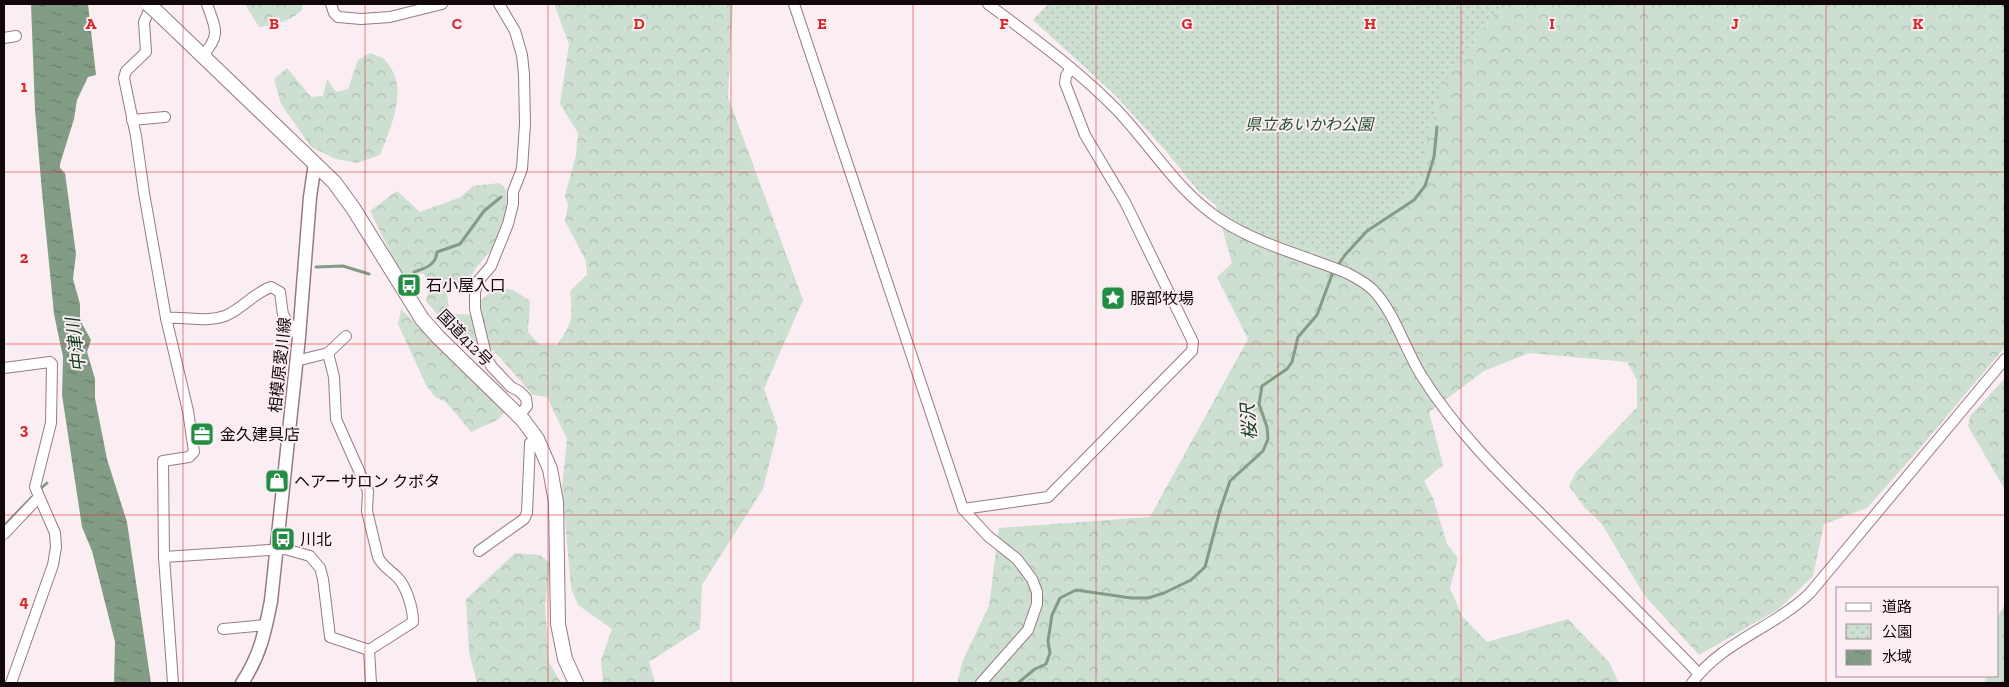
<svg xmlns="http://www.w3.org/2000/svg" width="2009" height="687" font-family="'Zilla Slab','Noto Sans JP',serif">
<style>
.forest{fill:url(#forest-crowns)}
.park{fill:url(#park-dots)}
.water{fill:url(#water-ripples)}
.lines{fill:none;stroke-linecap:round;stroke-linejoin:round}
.stream{stroke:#829c86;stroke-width:3}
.minor-casing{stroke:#987a85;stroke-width:12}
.major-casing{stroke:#987a85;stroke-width:15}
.highway-casing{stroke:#987a85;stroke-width:16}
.minor{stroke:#fff;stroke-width:10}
.major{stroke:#fff;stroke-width:12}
.highway{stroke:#fff;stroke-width:14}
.highway-bridge-casing{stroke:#987a85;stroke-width:16;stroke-linecap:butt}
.highway-bridge{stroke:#fff;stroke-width:14}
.grid{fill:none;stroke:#d62828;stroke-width:1;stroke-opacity:0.55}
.labels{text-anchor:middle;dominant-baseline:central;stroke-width:4;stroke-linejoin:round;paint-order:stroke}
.park-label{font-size:16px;font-style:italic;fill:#25512f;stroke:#fbeef3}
.poi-label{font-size:16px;fill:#12080c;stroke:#fbeef3;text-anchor:start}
.street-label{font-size:16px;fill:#12080c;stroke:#fbeef3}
.water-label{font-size:18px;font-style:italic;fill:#154121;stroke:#fbeef3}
.grid-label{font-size:16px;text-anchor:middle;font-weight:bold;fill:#d62828;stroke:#fbeef3;stroke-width:4;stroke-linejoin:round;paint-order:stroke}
</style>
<defs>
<pattern id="forest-crowns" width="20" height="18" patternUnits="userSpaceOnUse" patternTransform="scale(1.25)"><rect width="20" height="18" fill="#cddfd0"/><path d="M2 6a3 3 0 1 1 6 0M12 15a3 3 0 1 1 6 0" fill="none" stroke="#afbeb1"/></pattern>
<pattern id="park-dots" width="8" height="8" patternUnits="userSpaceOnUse" patternTransform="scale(1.25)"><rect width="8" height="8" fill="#cddfd0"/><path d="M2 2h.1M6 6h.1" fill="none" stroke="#afbeb1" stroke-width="1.8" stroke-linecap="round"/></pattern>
<pattern id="water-ripples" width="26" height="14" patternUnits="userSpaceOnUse" patternTransform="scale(1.25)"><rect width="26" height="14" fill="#829c86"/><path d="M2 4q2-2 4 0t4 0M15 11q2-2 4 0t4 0" fill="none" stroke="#697d6c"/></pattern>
</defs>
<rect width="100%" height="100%" fill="#fbeef3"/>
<g class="forest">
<path d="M245 4H302V10C290 22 275 24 259 27Z"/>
<path d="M554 4H733L728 97 803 300 764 389 778 428 763 489 702 585 700 629 649 662 655 683H603L601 660 612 629 578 605 571 588 562 487 567 439 547 397 533 395 494 351 456 333 441 319 426 301 429 290 424 273 408 277 400 272 370 211 397 191 420 212 461 197 473 186 500 183 506 190 508 209 492 249 476 268 467 283 446 286 449 309 454 314 480 315 481 300C502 282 510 287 530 301L528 332 540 345H557C573 322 573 319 570 291L587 275 586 261 565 221 568 205 565 196 576 155 578 133 560 104 569 44Z"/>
<polygon points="1106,4 2005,4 2005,347 1915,454 1867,508 1824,524 1813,576 1779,609 1699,655 1644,595 1602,524 1585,508 1569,486 1576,472 1637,407 1637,380 1627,362 1529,353 1484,371 1429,412 1443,465 1424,481 1433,498 1447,544 1458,558 1450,588 1462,616 1487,642 1568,619 1609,662 1619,683 957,683 963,660 989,606 999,528 1150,517 1248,339 1217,277 1232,263 1212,192"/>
<path d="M370 53C374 55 380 56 384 59 411 86 391 126 380 155L357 163 336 159 311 147 281 104 274 79 287 68 311 97 323 96 327 79 336 92 348 89 358 60Z"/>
<polygon points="401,309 504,412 499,419 471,432 446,402 435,397 426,385 398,324"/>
<polygon points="2005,378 2005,490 1968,426 1970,416"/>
<polygon points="515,553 540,555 550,563 545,605 549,662 561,683 477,683 469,652 466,599"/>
<polygon points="2005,604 2005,683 1985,683 1986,676 1998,676 1998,616"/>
</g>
<polygon class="park" points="1048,4 1502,4 1442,85 1415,190 1338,256 1250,231 1199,192 1165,150 1115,95 1033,20"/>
<polygon class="water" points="31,4 88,4 96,75 88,77 77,100 74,119 60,164 60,168 65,173 76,254 73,279 80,304 80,320 91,340 87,352 95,379 95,398 107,459 127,522 151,683 114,683 115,642 92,551 82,527 62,395 63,357 54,314 42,192 35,110"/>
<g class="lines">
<g class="stream">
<polyline points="2003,4 2005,6"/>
<polyline points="316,267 343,266 369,274"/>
<path d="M414 272C426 268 436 265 437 252L460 244 484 211 501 197"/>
<polyline points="38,491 47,483"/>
<polyline points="4,526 32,497"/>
<polyline points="1018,683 1035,669 1046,664 1050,653 1048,641 1052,615 1060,598 1076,590 1131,598 1148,598 1164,593 1191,580 1205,567 1220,510 1230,481 1263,451 1268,439 1267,427 1259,404 1262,386 1287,369 1292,362 1298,337 1317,315 1333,272 1345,255 1367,231 1414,200 1425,186 1434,157 1437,127"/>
</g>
<g class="minor-casing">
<g id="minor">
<polyline points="152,4 144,22 146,52 126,71 124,78 136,136 144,193 166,318"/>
<polyline points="331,4 334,13 338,17 361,19 390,17 442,4"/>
<polyline points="499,4 515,31 522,55 524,74 525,124 522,169 513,192 513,204 508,224 491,266 479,280 475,292 475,309 487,359 492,367 511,387 519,391 526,398 527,406 519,416"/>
<polyline points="794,4 963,509 988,536 1017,559 1032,579 1037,592 1037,604 1028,630 981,683"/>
<path d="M988 4C1032 37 1078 70 1117 110 1152 147 1178 192 1221 220 1260 245 1305 256 1347 273 1356 278 1365 282 1373 290 1394 311 1406 352 1423 378 1455 429 1499 473 1542 515 1594 568 1647 620 1699 674"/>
<polyline points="4,38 16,36"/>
<path d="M202 56C222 35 215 28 207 4"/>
<polyline points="132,120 165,117"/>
<path d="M328 353 334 377 336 419 368 491 367 511 378 557C382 566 391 571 397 577 407 587 413 609 413 622L369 650 371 683"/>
<polyline points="296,361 328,353 346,336"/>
<polyline points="4,368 50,362 52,364 51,423 35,487 55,533 56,547 53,565 11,683"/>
<polyline points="963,509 1048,497 1192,351 1193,342 1125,202 1085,135 1065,83 1066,76 1071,68"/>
<polyline points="4,534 39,497"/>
<polyline points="479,551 524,519 527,513 530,443 537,439"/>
<path d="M164 557 163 461 189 457 194 452 188 411 166 318C186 316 205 323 225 316 242 309 254 293 271 287L280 292 283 315 299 337"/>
<polyline points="223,629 266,625"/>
<polyline points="173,683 164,557 285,549 310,556 320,568 323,579 330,637 369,650"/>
<path d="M1692 683C1721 642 1774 628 1810 593L2005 359"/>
</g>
</g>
<g class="major-casing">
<path id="major" d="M242 683C260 656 265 632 271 601L299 337 310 197 315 163"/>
</g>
<g class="highway-casing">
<polyline id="highway" points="157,12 334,182 353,208 422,319 438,337 523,420 537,439 550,469 556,502 558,624 565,659 576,683"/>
</g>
<use href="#minor" class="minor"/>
<use href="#major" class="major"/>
<use href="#highway" class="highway"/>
<g class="highway-bridge-casing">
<polyline id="highway-bridge" points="148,4 157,12"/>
</g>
<use href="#highway-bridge" class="highway-bridge"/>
</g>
<path class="grid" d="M183 4V683M365 4V683M548 4V683M731 4V683M913 4V683M1096 4V683M1278 4V683M1461 4V683M1644 4V683M1826 4V683M4 172H2005M4 344H2005M4 515H2005"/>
<defs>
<g id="bus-square" transform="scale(1.25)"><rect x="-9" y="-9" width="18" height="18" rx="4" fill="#238d43" stroke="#fbeef3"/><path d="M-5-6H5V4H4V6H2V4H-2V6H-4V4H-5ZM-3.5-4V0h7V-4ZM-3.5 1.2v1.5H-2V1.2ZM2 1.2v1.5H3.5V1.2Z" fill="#fff"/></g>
<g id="sight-square" transform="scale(1.25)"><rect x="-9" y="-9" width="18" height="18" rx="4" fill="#238d43" stroke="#fbeef3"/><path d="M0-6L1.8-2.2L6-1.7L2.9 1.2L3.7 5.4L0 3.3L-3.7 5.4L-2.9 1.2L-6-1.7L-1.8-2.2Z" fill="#fff"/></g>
<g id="office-square" transform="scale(1.25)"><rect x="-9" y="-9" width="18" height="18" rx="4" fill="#238d43" stroke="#fbeef3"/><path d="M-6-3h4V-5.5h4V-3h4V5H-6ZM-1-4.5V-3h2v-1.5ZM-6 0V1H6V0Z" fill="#fff"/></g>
<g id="shop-square" transform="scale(1.25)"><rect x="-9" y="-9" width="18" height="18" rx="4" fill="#238d43" stroke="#fbeef3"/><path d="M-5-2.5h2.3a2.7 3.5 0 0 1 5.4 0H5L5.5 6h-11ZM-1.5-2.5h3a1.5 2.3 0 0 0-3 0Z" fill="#fff"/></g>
</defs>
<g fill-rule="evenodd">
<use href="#bus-square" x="409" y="285"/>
<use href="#sight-square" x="1113" y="298"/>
<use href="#office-square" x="202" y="434"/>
<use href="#shop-square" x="277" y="481"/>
<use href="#bus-square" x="283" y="539"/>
</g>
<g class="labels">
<g class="park-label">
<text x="1309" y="124">県立あいかわ公園</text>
</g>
<g class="poi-label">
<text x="426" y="285">石小屋入口</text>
<text x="1130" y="298">服部牧場</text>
<text x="220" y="434">金久建具店</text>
<text x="294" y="481">ヘアーサロン クボタ</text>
<text x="300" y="539">川北</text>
</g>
<g class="street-label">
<text transform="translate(465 338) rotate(46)">国道412号</text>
<text transform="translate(280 365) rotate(-84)">相模原愛川線</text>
</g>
<g class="water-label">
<text transform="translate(76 345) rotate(-97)">中津川</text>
<text transform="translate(1249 422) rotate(-94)">桜沢</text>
</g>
</g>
<g class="grid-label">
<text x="91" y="29">A</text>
<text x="274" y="29">B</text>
<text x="457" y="29">C</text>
<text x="639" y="29">D</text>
<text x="822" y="29">E</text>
<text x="1004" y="29">F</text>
<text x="1187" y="29">G</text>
<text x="1370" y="29">H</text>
<text x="1552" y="29">I</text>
<text x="1735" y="29">J</text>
<text x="1918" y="29">K</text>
<text x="24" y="92">1</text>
<text x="24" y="263">2</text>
<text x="24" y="435">3</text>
<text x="24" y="607">4</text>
</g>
<rect width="2009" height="687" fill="none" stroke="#12080c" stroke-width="10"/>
<rect x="1836" y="587" width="162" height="90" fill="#fbeef3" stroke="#9e9297"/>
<rect x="1846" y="603" width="25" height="8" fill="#ffffff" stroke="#9e9297"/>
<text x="1882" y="612" font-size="15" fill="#12080c">道路</text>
<rect x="1846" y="624" width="25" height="15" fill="url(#park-dots)" stroke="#9e9297"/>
<text x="1882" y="637" font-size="15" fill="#12080c">公園</text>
<rect x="1846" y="650" width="25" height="15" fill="url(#water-ripples)" stroke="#9e9297"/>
<text x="1882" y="662" font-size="15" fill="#12080c">水域</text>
</svg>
